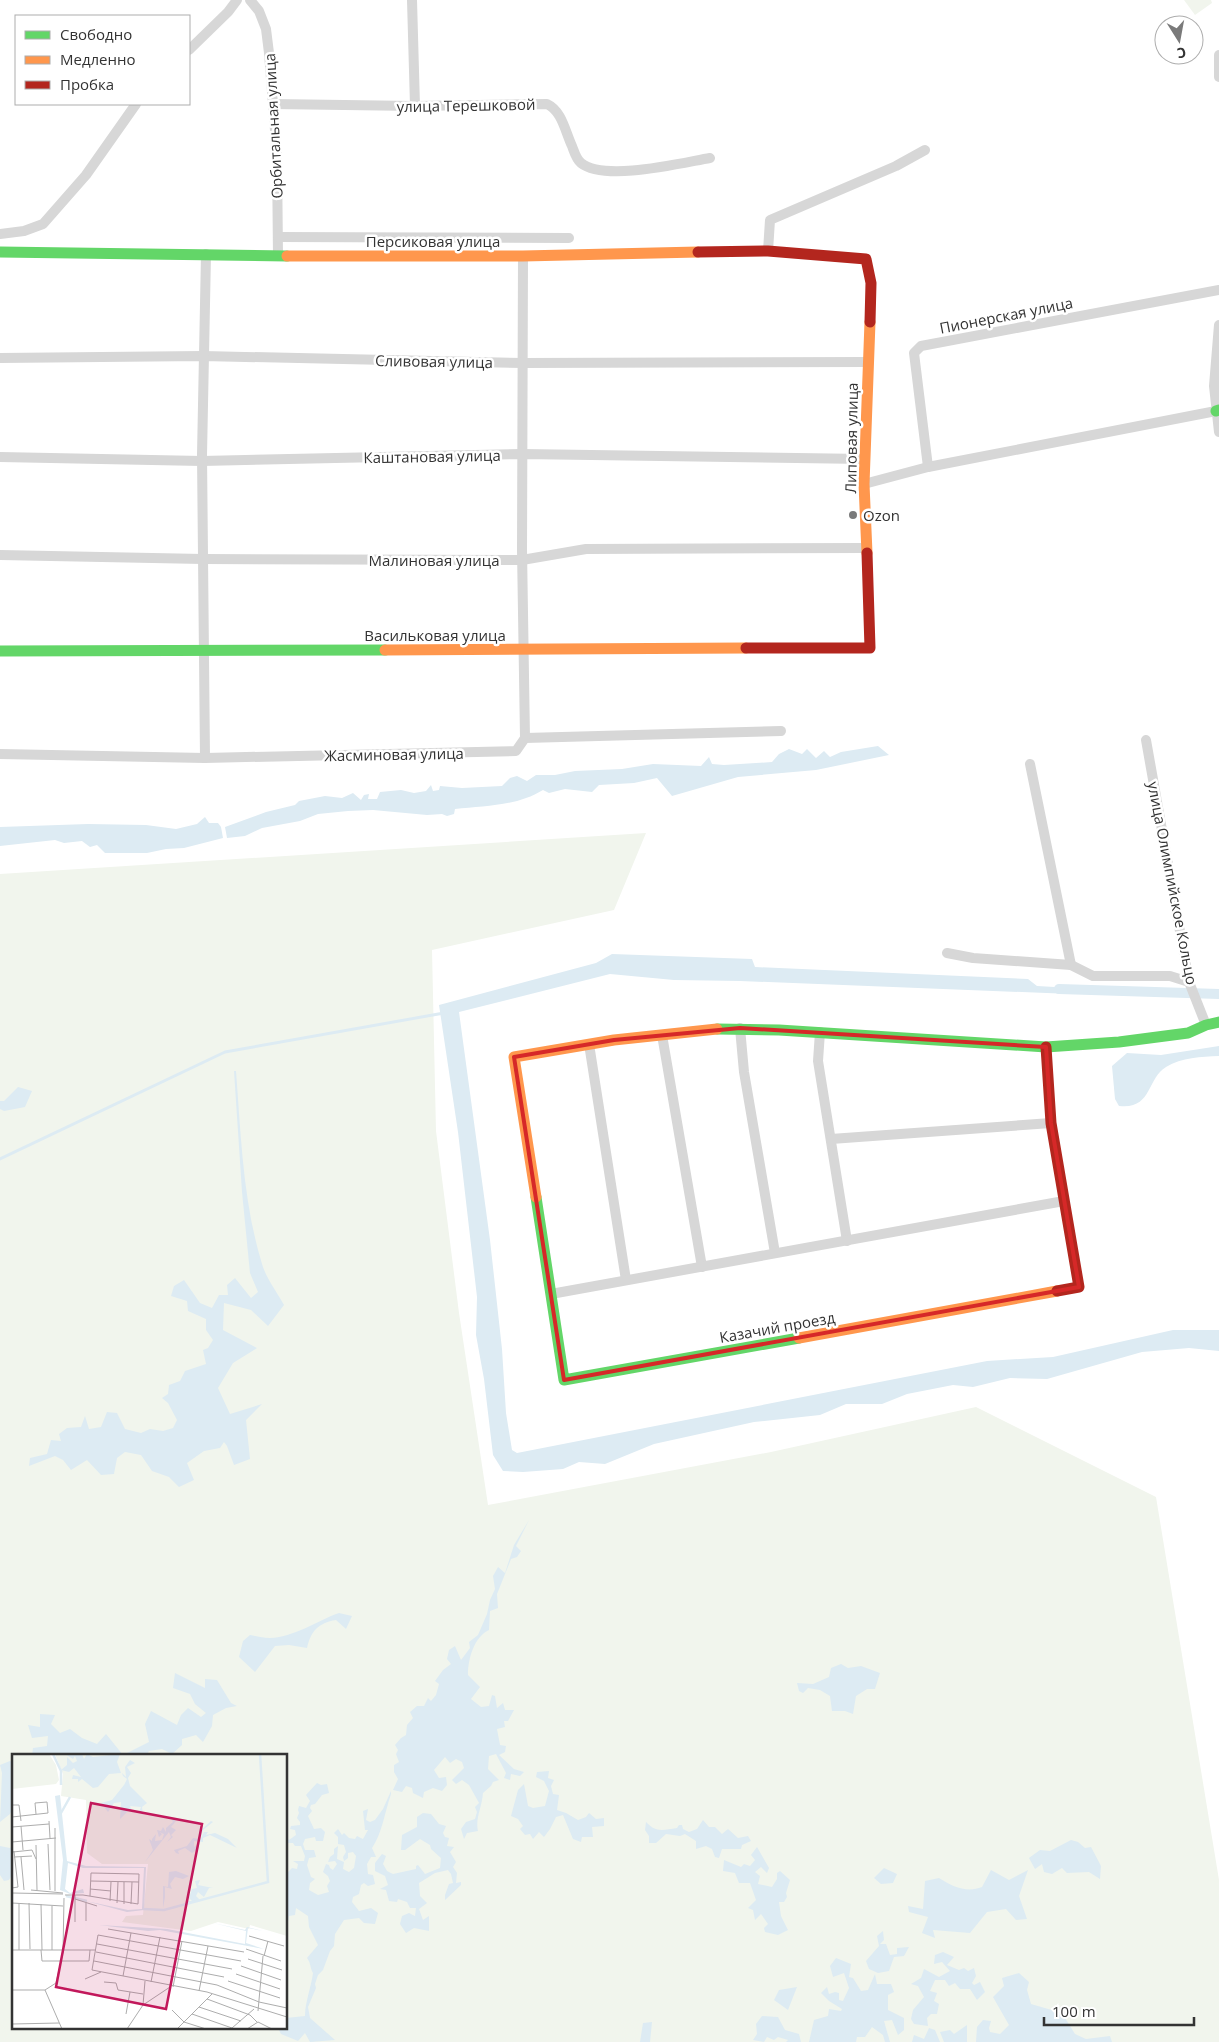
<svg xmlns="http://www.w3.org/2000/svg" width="1219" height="2042" font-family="'Open Sans',sans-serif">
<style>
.green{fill:#f1f5ed;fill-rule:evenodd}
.water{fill:#ddebf3}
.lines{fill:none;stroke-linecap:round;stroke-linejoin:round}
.stream{stroke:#ddebf3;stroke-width:3}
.canal{stroke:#ddebf3;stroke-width:10}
.street{stroke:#d7d7d7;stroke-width:10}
.fast{stroke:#63d668;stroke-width:11}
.slow{stroke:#ff974d;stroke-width:11}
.jam{stroke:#b3261e;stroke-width:11}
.marked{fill:none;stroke:#d62828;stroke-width:4;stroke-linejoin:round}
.poi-dot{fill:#7a7a7a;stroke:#fff;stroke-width:2}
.labels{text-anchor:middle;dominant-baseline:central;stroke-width:5;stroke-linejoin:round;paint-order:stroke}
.street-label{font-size:15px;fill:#333;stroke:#fff}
.poi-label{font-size:15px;fill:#333;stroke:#fff;text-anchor:start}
.inset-river{fill:none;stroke:#ddebf3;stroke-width:2.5}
.inset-road{fill:none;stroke:#adadad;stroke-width:1}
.view{fill:#c2185b;fill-opacity:0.15;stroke:#c2185b;stroke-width:2.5}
.inset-edge{fill:none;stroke:#333;stroke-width:2.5}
</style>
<rect width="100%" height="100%" fill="#fff"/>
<g class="green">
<polygon points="1184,0 1211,0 1212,3 1195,15"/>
<path d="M646 833 614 910 432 950 436 1131 459 1313 488 1505 771 1452 976 1407 1156 1497 1219 1880V2042H0V874ZM14 1756H286V2028H14Z"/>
</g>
<g class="water">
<path d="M878 746 889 755 816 770 738 777 672 796 657 778 634 783 599 785 592 792 565 789 549 793 543 790C517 806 485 806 455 809L454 814 447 816 442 814 427 815 373 810 348 811 318 814 300 821 262 828 245 836 227 838 225 827 266 812 295 805 299 801 325 796 342 798 353 793 361 800 364 795 369 794 368 799H377L380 792 401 790 414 793 426 791 431 785 433 791 439 790 440 786 462 788 502 786 510 778 517 776 527 781 536 775H555L575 771 622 769 653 764 701 766 709 757 712 764 724 765 772 762 779 754 789 749 802 754 807 749 816 758 824 751 830 757 841 752Z"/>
<polygon points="205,817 209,823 218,823 221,827 223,838 184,848 166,849 147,853 105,853 97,845 90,847 82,841 64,843 55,840 0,846 0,827 88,824 146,825 176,829 197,824"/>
<polygon points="612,954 752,959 755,967 1028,979 1037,986 1072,988 1071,994 740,981 674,980 610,974 459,1012 490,1240 502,1349 506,1413 512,1450 517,1453 987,1361 1053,1357 1173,1330 1219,1330 1219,1351 1189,1348 1142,1352 1047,1379 1010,1378 973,1387 953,1385 907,1394 882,1404 846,1404 820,1415 754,1422 654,1444 605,1464 579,1462 563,1469 523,1472 503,1471 493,1455 484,1379 476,1335 477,1297 458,1132 439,1005 596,963"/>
<path d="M1219 1046V1056C1201 1057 1182 1057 1166 1067 1147 1078 1152 1110 1119 1106L1115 1099 1112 1066 1127 1053 1161 1055Z"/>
<path d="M234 1071H236C241 1136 243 1202 262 1264 266 1278 277 1292 284 1305L268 1326 251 1310 224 1303 223 1330 257 1348 233 1363 218 1388 230 1414 262 1404 246 1420 250 1459 234 1465 227 1446 224 1442 220 1448 204 1451 187 1463 194 1480 179 1487 169 1477 152 1471 141 1455 125 1452 117 1458 114 1474 101 1475 87 1460 71 1470 63 1460 55 1456 29 1466 30 1458 47 1454 51 1440 61 1441 59 1434 67 1428 81 1427 85 1416 89 1429 101 1427 107 1412 117 1413 125 1429 141 1433 150 1429 163 1431 173 1428 177 1420 168 1403 162 1398 168 1394 169 1385 180 1381 185 1371 206 1364 203 1350 208 1348 213 1340 206 1330V1319L188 1311 187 1301 171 1296 174 1286 184 1280 200 1303 212 1308 219 1295H228L227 1285 235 1278 251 1298 258 1292 250 1273 242 1192Z"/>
<polygon points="18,1087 32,1091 25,1107 4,1111 0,1109 0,1101 4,1101"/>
<path d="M529 1520 516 1546 521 1551 517 1557 511 1559 497 1594 498 1608 490 1611 489 1630C474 1637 468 1659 468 1675L480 1687 471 1699 481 1707 489 1706 492 1695 495 1696 497 1708 503 1703 505 1710H514L508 1721H504L505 1727 497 1729 500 1745 506 1746 505 1752 499 1755 514 1769 524 1772 520 1776 511 1774 510 1780 504 1778 506 1773 496 1754 489 1756 488 1769 499 1780 493 1782 491 1786 483 1793C482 1807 475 1819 478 1831L467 1833 464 1839 461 1829 466 1822 475 1819 477 1812 475 1807 479 1803 469 1785 462 1780 456 1784 452 1780 464 1768 462 1762 456 1759 450 1763 445 1757 434 1770 439 1778 446 1777 447 1785 442 1791 433 1788 424 1792 423 1798 413 1793 412 1788 406 1786 402 1792 393 1790 398 1779 394 1772V1765L399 1762 396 1754 398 1750 395 1745 401 1738 406 1735 407 1725 413 1718 410 1712 417 1706H424L428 1698 431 1701 436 1695 439 1684 435 1681 443 1670 451 1664 447 1659 449 1650 455 1646 461 1660 470 1648 469 1642 478 1635 487 1614 490 1600 495 1589 493 1576 498 1567 505 1573 514 1545Z"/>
<path d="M339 1613 352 1616 346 1629 336 1620C318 1623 311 1631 307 1648L289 1645 275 1646 255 1672 239 1657 243 1641 250 1635C256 1636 263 1638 270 1638 295 1637 316 1621 339 1613Z"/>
<polygon points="841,1664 848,1668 861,1666 880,1673 875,1689 867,1689 856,1696 853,1714 845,1711 832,1711 830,1696 820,1690 808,1688 803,1693 799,1691 797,1683 813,1684 829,1677 831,1668"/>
<polygon points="175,1673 205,1688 205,1679 217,1680 231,1703 237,1706 226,1708 213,1715 212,1726 203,1742 196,1735 182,1739 182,1745 172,1754 162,1749 149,1751 146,1756 32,1756 33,1748 47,1746 48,1736 32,1738 28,1725 40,1727 40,1714 55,1715 51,1724 60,1733 70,1729 82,1738 97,1744 106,1734 123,1755 149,1742 145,1724 151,1711 177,1725 181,1715 188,1708 201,1717 206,1713 195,1704 190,1694 173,1688"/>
<polygon points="10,1761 14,1763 14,1806 10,1814 0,1822 2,1773 0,1765"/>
<polygon points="549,1771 548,1778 554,1780 551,1786 553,1794 559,1795 557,1810 566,1813 578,1820 586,1817 589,1813 596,1819 604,1818 604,1826 592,1827 593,1837 582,1837 581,1842 573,1839 563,1815 556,1817 550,1829 544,1837 539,1832 533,1839 530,1834 525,1835 520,1829 523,1826 518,1819 511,1816 518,1790 524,1784 528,1806 533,1808 545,1806 549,1791 544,1781 536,1777 537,1772"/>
<path d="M317 1783 321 1785 327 1784 329 1793 322 1795 315 1804 311 1805 310 1808 312 1811 308 1816 314 1829 321 1828 325 1832 323 1841H316L315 1837 305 1839 303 1844 305 1850H314L316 1857 309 1858 307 1865 311 1877 315 1879 310 1883 309 1890 318 1895 329 1892 327 1886 330 1881 328 1876 323 1872 326 1864 329 1865 330 1868 333 1870 337 1864 335 1861 328 1862 330 1857 334 1854V1849L338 1846 337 1859 344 1862 343 1869 349 1872 354 1868 356 1856 353 1852 348 1853V1858L344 1861 343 1857 346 1852 344 1845 338 1844V1837L334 1833 338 1829 342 1835 344 1833 349 1838 355 1839 357 1836 363 1839 368 1830H365L363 1811 368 1809 366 1820 370 1822 375 1820 383 1809 391 1791V1794C385 1811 382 1834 372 1848L376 1857H371L367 1864 368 1874 373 1875 375 1884 368 1886 364 1883 361 1885 359 1894 353 1897 352 1902 359 1911 371 1908 378 1913 375 1924 364 1923 359 1918 344 1920 335 1934 334 1946 330 1951 323 1970 318 1975 315 1984 316 1988 308 2007 310 2018 335 2040 310 2042 305 2033 298 2041 281 2034 278 2028H286V2018L305 2016C305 2002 311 1988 313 1973 310 1968 311 1963 307 1958L318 1945 309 1927 308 1916 296 1908 295 1915 289 1916 286 1933V1874L292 1868 297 1869 298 1864 293 1861H304L305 1856 301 1846H295L293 1843H288L286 1847V1837L289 1840 296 1835 295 1830 290 1829 291 1826 300 1825V1822L297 1818 299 1813 298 1810 299 1806 306 1808 310 1801 306 1795Z"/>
<polygon points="423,1813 431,1814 439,1824 446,1826 443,1833 445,1837 449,1838 447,1846 454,1847 450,1852 456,1862 453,1867 457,1873 456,1883 461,1882 461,1885 445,1900 445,1895 449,1884 453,1883 451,1874 448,1870 435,1873 419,1883 420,1896 427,1903 419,1909 423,1920 429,1916 429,1931 414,1928 406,1933 400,1924 402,1916 409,1913 415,1916 416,1908 410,1908 407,1902 398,1899 397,1902 389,1901 386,1890 380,1889 388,1885 385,1876 375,1871 375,1863 382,1854 386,1856 383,1864 387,1871 393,1874 416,1869 416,1866 418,1865 425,1874 440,1868 441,1858 431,1849 430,1845 420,1839 405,1850 401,1850 402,1835 417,1827 417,1817"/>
<path d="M703 1820 709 1827H715L722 1834 728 1829 738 1838 748 1836 751 1841 742 1845 741 1849H722L719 1858 715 1857 712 1849 706 1846 696 1849V1841L685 1834 680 1836 666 1834 656 1843H649V1836L645 1830 646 1822C656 1833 663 1830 677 1828L679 1825H682L683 1829 689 1832 697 1829Z"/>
<polygon points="1071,1840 1078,1842 1085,1848 1091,1847 1101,1866 1100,1879 1089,1872 1067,1873 1062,1868 1052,1874 1044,1872 1042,1864 1035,1869 1029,1858 1040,1850 1050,1851"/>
<polygon points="14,1844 14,1871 9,1880 4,1881 0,1875 0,1846 10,1848"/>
<polygon points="757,1847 769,1868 767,1873 761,1867 755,1872 760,1876 758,1884 772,1887 777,1879 777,1873 780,1871 790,1880 786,1893 787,1897 784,1902 779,1902 781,1916 788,1930 778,1935 765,1932 764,1928 768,1924 761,1914 755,1920 753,1910 748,1908 756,1900 750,1883 739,1883 735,1873 723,1871 724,1860 741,1867 744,1864 750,1866 755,1860 751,1855"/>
<polygon points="884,1868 897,1874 893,1883 881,1884 874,1878"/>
<path d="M991 1870 1009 1880 1028 1870 1019 1896 1027 1919 1016 1920 1006 1909 987 1912 970 1933 933 1930 935 1938 922 1933 928 1917 909 1912 908 1906 923 1909 925 1881 939 1878C953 1887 967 1893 982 1887Z"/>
<polygon points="883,1931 884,1940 880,1944 886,1944 890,1955 897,1954 897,1948 909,1947 904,1956 894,1957 889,1971 878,1973 869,1969 866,1961 879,1946 877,1936"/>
<polygon points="943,1952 954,1957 947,1965 959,1970 964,1968 968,1971 974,1968 976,1976 972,1983 974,1985 980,1982 985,1992 977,2000 970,1989 960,1989 955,1983 949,1986 945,1980 935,1980 930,1991 937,1993 934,2001 939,2004 937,2014 931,2014 927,2018 928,2026 914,2024 911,2019 913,2010 924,1997 918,1986 911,1984 921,1978 924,1969 939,1977 950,1971 942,1962 934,1964 935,1955"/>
<polygon points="836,1958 851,1964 849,1977 853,1978 861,1991 868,1990 875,1974 877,1984 891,1984 894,1992 888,1995 888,2010 904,2018 904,2030 898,2035 892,2020 884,2021 890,2042 885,2042 883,2035 872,2027 865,2037 857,2037 856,2042 809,2042 814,2020 828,2016 829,2009 841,2011 842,2009 829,2001 821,1993 827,1987 829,1994 835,1992 839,1993 839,2000 843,2001 849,1988 844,1973 833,1977 830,1966"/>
<polygon points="1019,1973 1029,1982 1027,1990 1031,2004 1062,2013 1075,2034 1086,2039 1110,2036 1112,2042 976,2042 977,2027 983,2020 991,2021 989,2028 990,2032 1000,2034 1009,2025 993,1997 1004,1986 1002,1978"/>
<polygon points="797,1987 788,2010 774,2000 779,1990"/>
<polygon points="762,2016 778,2017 785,2030 799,2034 801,2042 786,2042 788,2040 778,2037 774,2040 767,2037 764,2042 753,2040 757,2034 756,2024"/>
<polygon points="652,2022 650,2042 640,2042 643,2023"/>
<polygon points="967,2025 967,2042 944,2042 940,2032 950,2030 954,2034"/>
<polygon points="929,2028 935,2030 940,2042 912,2042 914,2035 924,2039"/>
</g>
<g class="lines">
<polyline class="stream" points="0,1159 225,1052 444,1013"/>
<polyline class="canal" points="1059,989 1219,994"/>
<g class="street">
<polyline points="250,0 259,11 266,29 269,53 277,156 278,256"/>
<polyline points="412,0 415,106"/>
<polyline points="189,50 228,12 237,0"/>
<polyline points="1219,55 1219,77"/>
<path d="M273 104 415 106 547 104C562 111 565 131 572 146 574 151 576 159 581 163 605 182 681 163 710 158"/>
<polyline points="0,234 24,231 43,224 86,175 136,104"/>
<polyline points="278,237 569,238"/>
<polyline points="768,251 770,220 896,166 925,150"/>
<polyline points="523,256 522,550 525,738"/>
<polyline points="1219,325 1214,386 1219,432"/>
<polyline points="0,358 203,356 523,363 868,362"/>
<polyline points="0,457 202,461 522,454 865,459"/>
<polyline points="928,467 914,353 921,346 1219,290"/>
<polyline points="864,484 928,467 1216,411"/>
<polyline points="0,555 203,559 522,560 586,549 866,548"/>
<polyline points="525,738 781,731"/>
<polyline points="1146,740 1189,982 1206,1025"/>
<polyline points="0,754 205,758 516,751 525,738"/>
<polyline points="205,758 202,455 206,254"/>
<polyline points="1030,764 1071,965"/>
<polyline points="947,953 973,958 1071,965 1093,976 1170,976 1189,982"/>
<polyline points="740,1028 744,1072 775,1253"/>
<polyline points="820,1032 818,1061 847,1241"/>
<polyline points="662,1035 702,1267"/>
<polyline points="589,1044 626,1280"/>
<polyline points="831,1139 1051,1123"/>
<polyline points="551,1294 1064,1201"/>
</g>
<g class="fast">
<polyline points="0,252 287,256"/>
<polyline points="1216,411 1219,410"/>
<polyline points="0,651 385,650"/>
<polyline points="717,1029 779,1030 1046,1047 1119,1042 1188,1033 1206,1025 1219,1022"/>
<polyline points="536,1197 564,1380 799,1338"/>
</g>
<g class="slow">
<polyline points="287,256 523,256 698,252"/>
<polyline points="867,553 864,484 870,322"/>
<polyline points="385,650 746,648"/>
<polyline points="536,1197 514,1057 614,1040 717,1029"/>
<polyline points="799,1338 1057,1291"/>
</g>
<g class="jam">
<polyline points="698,252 768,251 866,259 871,283 870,322"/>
<polyline points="746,648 870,648 867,553"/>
<polyline points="1046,1047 1051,1123 1079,1287 1057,1291"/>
</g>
</g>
<path class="marked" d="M740 1028 1046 1047 1051 1123 1079 1287 564 1380 514 1057 614 1040Z"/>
<circle class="poi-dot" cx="853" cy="515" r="5"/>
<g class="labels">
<g class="street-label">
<text transform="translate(466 105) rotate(-1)">улица Терешковой</text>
<text transform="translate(273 126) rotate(-93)">Орбитальная улица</text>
<text x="433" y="241">Персиковая улица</text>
<text transform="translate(1006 315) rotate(-11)">Пионерская улица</text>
<text transform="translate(434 361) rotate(1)">Сливовая улица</text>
<text transform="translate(851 438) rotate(-89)">Липовая улица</text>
<text transform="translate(432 456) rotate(-1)">Каштановая улица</text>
<text x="434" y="560">Малиновая улица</text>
<text x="435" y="635">Васильковая улица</text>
<text transform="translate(394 754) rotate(-1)">Жасминовая улица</text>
<text transform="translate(1173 883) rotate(79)">улица Олимпийское Кольцо</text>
<text transform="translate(777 1327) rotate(-10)">Казачий проезд</text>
</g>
<g class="poi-label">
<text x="863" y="515">Ozon</text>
</g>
</g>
<g transform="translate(12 1754)">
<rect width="275" height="275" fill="#fff"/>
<path d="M0 0H37L44 11 47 26 44 30 0 35ZM43 0H275V182L238 171 237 175 206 168 179 177 110 168 114 162 131 161 136 110H90L75 99 74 46 49 42 51 20Z" fill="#f1f5ed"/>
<path d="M53 0H70L72 5 75 0 81 3 108 0 105 8 109 19 97 20 86 33 81 34 70 25 66 28V25H60L61 21 69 23 62 14 57 18 49 16 55 11V3L61 9 65 7 63 2 61 5ZM118 6 123 9 115 13 119 19 116 24 118 32 135 49 130 53 131 61 127 58 129 53 118 52 121 59 117 56 108 65 109 48 102 49 96 58 89 49 100 46 112 31 115 25 111 22 110 19 114 23 113 13ZM48 41 55 107 74 112 134 113 132 156 115 158 74 147 116 156 130 155 132 114H71L56 109 53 135 58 139 71 135 72 139 58 140 48 136 51 106 43 42ZM159 64 164 67 159 73 164 76 159 81 161 83 155 88 159 83 157 78 133 108 141 96 137 85 140 87V85L144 80 143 87 150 86 152 80 147 78 150 80 147 83 145 76 149 77 151 73 154 78V74L161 68ZM199 67 201 68 191 76 188 86 192 78H196L194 81 203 79 216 85 225 94 198 81 191 84V88L182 87V93L186 90 187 94 180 99 173 94 166 97 167 100 164 99 162 96 175 92 181 84 187 85 188 77ZM164 117 177 122 171 125 163 123 158 130 160 135 153 133V143L151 154V132L156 133 157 118ZM188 126 186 131 201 134H197L192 143 186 138 184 142 188 146 175 150 174 147H180L177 144 180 135 185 134 183 127ZM201 169 233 176 235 173 251 177 236 174 234 189 252 195 148 176 136 177 87 171 155 175 233 190 234 177Z" fill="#ddebf3"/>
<path class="inset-river" d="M41 0 49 17V31M49 59 58 43M54 142 75 147M131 155 152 156 256 128 248 0"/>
<path class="inset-road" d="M0 51H7L9 67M0 63 36 59 35 48 23 49 24 60M37 67 38 84M9 72 11 96M0 73 37 70M43 74V137M0 88 44 84M36 90 38 136M24 91 25 136M1 98 20 96 24 105M2 103 20 102M9 103 12 136M79 127 127 128M0 134 6 133 2 97M78 135 99 137M19 136 51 139M0 139 51 140M53 141H71L126 150 127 120 79 119 78 142M63 141V168M63 145 85 152M98 147 99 128M0 149 51 152M17 149 18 195M74 149V167M105 149 106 128M29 150 30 196M112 150V128M119 150 120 128M40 152V196M96 175 232 198M237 182 272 192M85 190 220 215M234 195 269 207M0 196H84M7 196V149M29 196 30 207H77L78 196M84 198 212 223M252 202 256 187M236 205 270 216M82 207 205 231 247 248 275 254M229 207 86 181 80 216 195 238 275 263M229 212 269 226M224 220 268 235M111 222 119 179M73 225 89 218M216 227 268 244M92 228 104 229 106 236 131 240M139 228 148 183M161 233 170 187M0 236H33L50 275M33 236 44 229 51 198 52 144M187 237 196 192M195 245 238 261 245 268M131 251 133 227M187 253 229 267M160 256 172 268 194 275M246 257 251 202M114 260 118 238M180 260 220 274M0 270 47 269M220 274 242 255M115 275 131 251 158 233M165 275 200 240M235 275 246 268 260 275"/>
<path class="view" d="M79 49 190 70 154 255 44 233Z"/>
<rect width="275" height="275" class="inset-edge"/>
</g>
<rect x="15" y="15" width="175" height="90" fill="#ffffff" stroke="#adadad"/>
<rect x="25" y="31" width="25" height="8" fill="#63d668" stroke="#adadad"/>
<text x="60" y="40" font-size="15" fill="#333333">Свободно</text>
<rect x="25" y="56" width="25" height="8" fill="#ff974d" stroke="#adadad"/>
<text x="60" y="65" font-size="15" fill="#333333">Медленно</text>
<rect x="25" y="81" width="25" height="8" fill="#b3261e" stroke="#adadad"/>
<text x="60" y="90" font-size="15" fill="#333333">Пробка</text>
<g transform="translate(1179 40) rotate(169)"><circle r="24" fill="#ffffff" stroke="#adadad"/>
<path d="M0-4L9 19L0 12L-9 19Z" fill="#7a7a7a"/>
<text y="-8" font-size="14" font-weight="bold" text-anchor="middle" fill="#333333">С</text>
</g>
<path d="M1044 2017v8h150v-8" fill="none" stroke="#333333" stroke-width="2.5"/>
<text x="1052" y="2017" font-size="15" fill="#333333" stroke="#ffffff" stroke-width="4" paint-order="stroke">100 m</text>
</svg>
